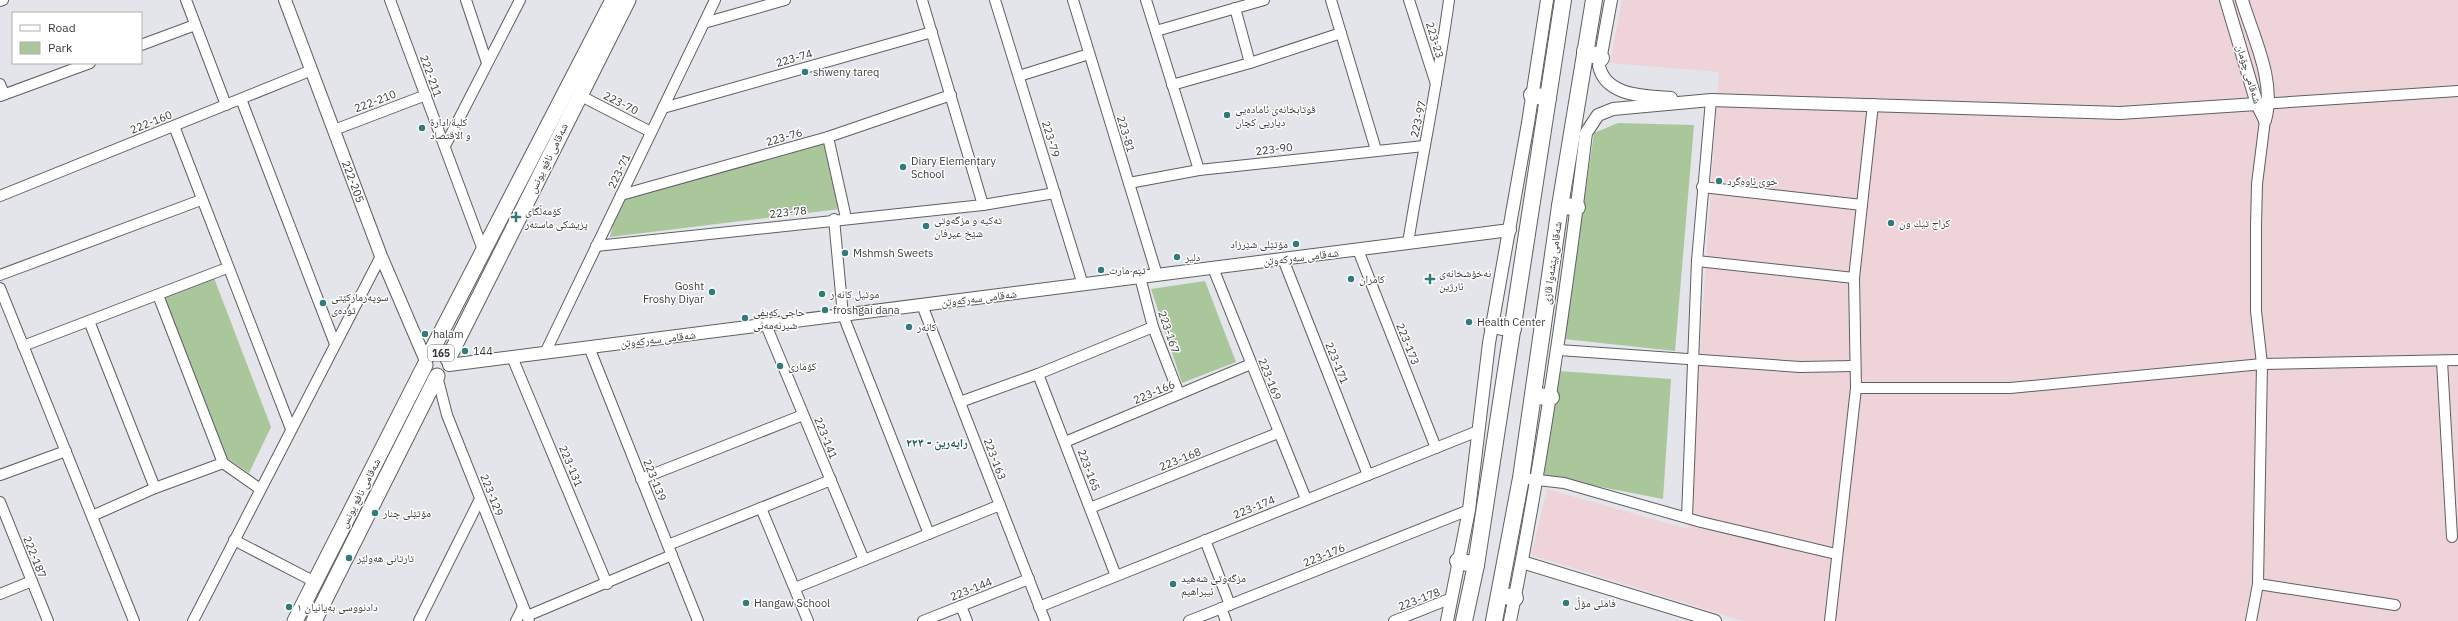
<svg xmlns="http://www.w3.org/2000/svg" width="2458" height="621" font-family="'IBM Plex Sans','Noto Naskh Arabic',sans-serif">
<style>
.industrial{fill:#eed4d9}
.green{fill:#aac79c}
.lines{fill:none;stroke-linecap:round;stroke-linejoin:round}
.minor-casing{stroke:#5e5f63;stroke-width:12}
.tertiary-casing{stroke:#5e5f63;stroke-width:14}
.primary-casing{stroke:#5e5f63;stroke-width:17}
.trunk-casing{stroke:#5e5f63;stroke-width:18}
.minor{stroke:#fff;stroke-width:10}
.tertiary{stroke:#fff;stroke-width:12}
.primary{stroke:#fff;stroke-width:15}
.trunk{stroke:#fff;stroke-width:16}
.poi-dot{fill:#327b7a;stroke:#fff;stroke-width:1.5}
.labels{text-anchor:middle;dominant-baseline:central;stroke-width:3;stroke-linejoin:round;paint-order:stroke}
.shield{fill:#fff;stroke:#747576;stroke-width:1}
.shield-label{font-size:10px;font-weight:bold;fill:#393a3b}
.street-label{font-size:11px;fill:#393a3b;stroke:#fff}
.poi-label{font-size:11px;fill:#393a3b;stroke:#fff;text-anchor:start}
.neighbourhood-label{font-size:12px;font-weight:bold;fill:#1a5655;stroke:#fff}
</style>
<rect width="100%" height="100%" fill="#e4e5ea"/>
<polygon class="industrial" points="1622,0 2458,0 2458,621 1743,621 1531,555 1547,489 1688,529 1719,72 1610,63"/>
<g class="green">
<polygon points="1618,123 1694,125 1675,351 1564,339 1594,133"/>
<polygon points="823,141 840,209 610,237 620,197"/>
<polygon points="214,278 271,427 249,473 224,456 162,298"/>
<polygon points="1205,281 1236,362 1182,383 1151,289"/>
<polygon points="1559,371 1671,379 1663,499 1544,476"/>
</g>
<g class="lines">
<g class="minor-casing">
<g id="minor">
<polyline points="186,0 226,105"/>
<polyline points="390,0 483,250"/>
<polyline points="466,0 487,63"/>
<polyline points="922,0 983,205"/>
<polyline points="995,0 1083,285"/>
<polyline points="1073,0 1157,275"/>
<polyline points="1146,0 1199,170"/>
<polyline points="1331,0 1376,150"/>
<polyline points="1409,0 1436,84"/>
<polyline points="0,1 3,0"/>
<polyline points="1235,8 1250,63"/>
<polyline points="704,23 785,0"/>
<polyline points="1156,31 1264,0"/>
<polyline points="141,45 195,25"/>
<polyline points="1019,76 1089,54"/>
<polyline points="0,84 4,94"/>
<polyline points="1172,85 1250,63 1341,33"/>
<polyline points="579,95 651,132"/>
<polyline points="0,96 90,63"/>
<polyline points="241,99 335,344"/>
<polyline points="2260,104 2458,91"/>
<polyline points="663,108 932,32"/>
<polyline points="174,126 291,429"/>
<polyline points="334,130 426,95"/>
<polyline points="828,137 846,218"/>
<polyline points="445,146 520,0"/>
<polyline points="1129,183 1199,170 1424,146"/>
<polyline points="1702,187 1862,205"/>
<polyline points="621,195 828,137 951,95"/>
<polyline points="0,196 312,70"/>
<polyline points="834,219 843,315 929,534"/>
<path d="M1408 243C1421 162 1438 82 1449 0"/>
<polyline points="596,246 983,205 1055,193"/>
<polyline points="1358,250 1436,448"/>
<polyline points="1283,259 1368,475"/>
<polyline points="1697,261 1854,278"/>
<polyline points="1213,268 1306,499"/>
<polyline points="0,275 201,200"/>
<polyline points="1140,277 1153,327 1179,394"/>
<polyline points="0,288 134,621"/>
<polyline points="158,295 223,463 260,489"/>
<polyline points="922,305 1045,621"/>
<polyline points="89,321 155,488"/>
<polyline points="766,325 864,560"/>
<polyline points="23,346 227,268"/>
<polyline points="589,347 698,621"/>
<polyline points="1559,350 1800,367 1854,366"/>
<polyline points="545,353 715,0"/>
<polyline points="512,357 607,584"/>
<polyline points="2442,361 2452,537"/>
<polyline points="1038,374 1116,576"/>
<polyline points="437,376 447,415 529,621"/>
<polyline points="1856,388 2010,388 2262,364 2458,360"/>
<polyline points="960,402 1038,374 1153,327"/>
<polyline points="1065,442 1251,364"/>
<polyline points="0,475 66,451"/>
<polyline points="1521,478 1564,483 1701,522 1836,554"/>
<polyline points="641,479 803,415"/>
<polyline points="0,502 48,621"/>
<polyline points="761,508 808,621"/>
<polyline points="1090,508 1278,433"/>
<polyline points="92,516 155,488 223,463"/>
<polyline points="1687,517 1697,261 1711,100"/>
<polyline points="234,540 315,582"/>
<polyline points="1205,540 1230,605"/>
<polyline points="668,545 831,480"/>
<polyline points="2258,584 2395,605"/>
<polyline points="795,588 1000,505"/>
<polyline points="0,594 32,581"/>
<polyline points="961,606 967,621"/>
<polyline points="1039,607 1478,431"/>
<polyline points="1221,608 1226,621"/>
<polyline points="527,616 672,555"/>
<polyline points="193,621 381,256"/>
<polyline points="419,621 480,499"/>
<polyline points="516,621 523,607"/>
<polyline points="923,621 1029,579"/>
<polyline points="1189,621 1469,510"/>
<polyline points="1394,621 1452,598"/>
<polyline points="1830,621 1856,388 1854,278 1873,104"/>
<polyline points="2251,621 2258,584 2262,364 2256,311 2256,226 2257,184 2265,120"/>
</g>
</g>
<g class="tertiary-casing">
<g id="tertiary">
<path id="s1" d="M285 0 381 256 426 361"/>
<path d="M1611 0 1599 66C1606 97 1646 96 1671 98"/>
<polyline points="2226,0 2257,104 2265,120"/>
<path d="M2242 0C2253 37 2276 81 2265 120"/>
<polyline points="449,365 1510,230"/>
<polyline points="1522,562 1715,621"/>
<polyline points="1447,621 1469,510 1489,343 1528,123 1547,0"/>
<path d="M1510 621C1543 459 1566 297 1586 133L1598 115 1613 109 1711 100 2120 113 2257 104"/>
</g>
</g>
<g class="primary-casing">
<g id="primary">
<polyline points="430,354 613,0"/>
<polyline points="448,359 628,0"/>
<polyline points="295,621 425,365"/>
<polyline points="314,621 437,376"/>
</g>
</g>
<g class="trunk-casing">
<g id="trunk">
<polyline points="1585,51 1601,58"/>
<polyline points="1532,95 1548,98"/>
<polyline points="1560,206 1577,207"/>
<polyline points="1492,325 1513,329"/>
<polyline points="1533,396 1551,397"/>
<polyline points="1458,561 1476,565"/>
<polyline points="1500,595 1515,598"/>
<polyline points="1464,621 1476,565 1563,0"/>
<polyline points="1494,621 1521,478 1560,206 1594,0"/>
</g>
</g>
<use href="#minor" class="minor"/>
<use href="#tertiary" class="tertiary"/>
<use href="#primary" class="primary"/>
<use href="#trunk" class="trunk"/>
</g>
<g class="poi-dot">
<circle cx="805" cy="72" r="4"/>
<circle cx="1227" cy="115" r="4"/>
<circle cx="422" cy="128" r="4"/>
<circle cx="903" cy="167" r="4"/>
<circle cx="1719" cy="181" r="4"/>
<path d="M514 211h4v4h4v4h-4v4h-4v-4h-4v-4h4z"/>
<circle cx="1891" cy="223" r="4"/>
<circle cx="926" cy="226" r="4"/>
<circle cx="1296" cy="244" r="4"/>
<circle cx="845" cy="253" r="4"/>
<circle cx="1177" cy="257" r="4"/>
<circle cx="1101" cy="270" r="4"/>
<circle cx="1351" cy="279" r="4"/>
<path d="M1428 273h4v4h4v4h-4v4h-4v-4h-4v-4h4z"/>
<circle cx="712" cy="292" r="4"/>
<circle cx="822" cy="294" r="4"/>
<circle cx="323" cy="303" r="4"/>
<circle cx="825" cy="310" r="4"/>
<circle cx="745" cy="318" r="4"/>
<circle cx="1469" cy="322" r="4"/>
<circle cx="909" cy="327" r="4"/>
<circle cx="425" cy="334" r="4"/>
<circle cx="465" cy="351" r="4"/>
<circle cx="780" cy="366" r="4"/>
<circle cx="375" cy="513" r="4"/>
<circle cx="349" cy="558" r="4"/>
<circle cx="1173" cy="584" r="4"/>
<circle cx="746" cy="603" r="4"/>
<circle cx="1566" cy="603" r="4"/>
<circle cx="289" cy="607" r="4"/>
</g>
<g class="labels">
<rect class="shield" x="428" y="345" width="26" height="16" rx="3"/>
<g class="shield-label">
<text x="441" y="353">165</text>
</g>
<g class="street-label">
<text transform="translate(1435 40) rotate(73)">223-23</text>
<text transform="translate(794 58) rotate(-16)">223-74</text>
<text transform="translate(2249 74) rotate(73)">شەقامی چۆمان</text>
<text transform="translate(431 76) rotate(70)">222-211</text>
<text transform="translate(375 101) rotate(-21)">222-210</text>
<text transform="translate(621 103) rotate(27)">223-70</text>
<text transform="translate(1418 119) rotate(-77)">223-97</text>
<text transform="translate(151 122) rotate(-22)">222-160</text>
<text transform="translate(1126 134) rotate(73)">223-81</text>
<text transform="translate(784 137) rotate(-16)">223-76</text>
<text transform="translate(1051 139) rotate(73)">223-79</text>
<text transform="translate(1274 149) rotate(-7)">223-90</text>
<text transform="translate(548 158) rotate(-64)">شەقامی نافع یونس</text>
<text transform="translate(619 171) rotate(-64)">223-71</text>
<text stroke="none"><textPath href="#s1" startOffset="194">222-205</textPath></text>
<text transform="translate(788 212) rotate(-6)">223-78</text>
<text transform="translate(1301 257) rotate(-7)">شەقامی سەرکەوتن</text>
<text transform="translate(1552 263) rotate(-82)">شەقامی پێشەوا قازی</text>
<text transform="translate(979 298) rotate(-7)">شەقامی سەرکەوتن</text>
<text transform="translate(1169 332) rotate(71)">223-167</text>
<text transform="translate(658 339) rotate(-7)">شەقامی سەرکەوتن</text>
<text transform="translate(1408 344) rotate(68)">223-173</text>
<text transform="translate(1337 363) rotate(68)">223-171</text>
<text transform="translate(1270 379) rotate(68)">223-169</text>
<text transform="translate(1154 392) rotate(-23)">223-166</text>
<text transform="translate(826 438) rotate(68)">223-141</text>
<text transform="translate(995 459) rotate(69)">223-163</text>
<text transform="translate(1180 459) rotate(-22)">223-168</text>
<text transform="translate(571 466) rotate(67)">223-131</text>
<text transform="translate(1089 470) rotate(69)">223-165</text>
<text transform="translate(655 480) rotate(68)">223-139</text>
<text transform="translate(360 493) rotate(-63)">شەقامی نافع یونس</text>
<text transform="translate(492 495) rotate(68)">223-129</text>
<text transform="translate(1254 507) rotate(-22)">223-174</text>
<text transform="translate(1324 555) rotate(-22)">223-176</text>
<text transform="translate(35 557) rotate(68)">222-187</text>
<text transform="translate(971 589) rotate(-22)">223-144</text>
<text transform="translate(1419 599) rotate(-21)">223-178</text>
</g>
<g class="poi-label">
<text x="813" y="72">shweny tareq</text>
<text x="1235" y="109">قوتابخانەی ئامادەیی<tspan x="1235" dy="13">دیاریی کچان</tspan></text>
<text x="430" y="122">كلية ادارة<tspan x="430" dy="13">و الاقتصاد</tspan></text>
<text x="911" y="161">Diary Elementary<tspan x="911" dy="13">School</tspan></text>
<text x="1727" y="181">خوێ ئاوەگرد</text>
<text x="525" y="211">کۆمەڵگای<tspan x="525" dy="13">پزیشکی ماستەر</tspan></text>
<text x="934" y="220">تەکیە و مزگەوتی<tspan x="934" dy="13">شێخ عیرفان</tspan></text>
<text x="1899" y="223">كراج تيك ون</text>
<text x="1288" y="244" text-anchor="end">مۆتێلی شێرزاد</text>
<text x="853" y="253">Mshmsh Sweets</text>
<text x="1185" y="257">دلير</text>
<text x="1109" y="270">تیم مارت</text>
<text x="1439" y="273">نەخۆشخانەی<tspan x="1439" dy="13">ئارژین</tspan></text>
<text x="1359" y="279">كامران</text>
<text x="704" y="286" text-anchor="end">Gosht<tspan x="704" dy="13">Froshy Diyar</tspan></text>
<text x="830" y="294">موتيل كانه ر</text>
<text x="331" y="297">سوپەرمارکێتی<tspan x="331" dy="13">تودەی</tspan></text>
<text x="833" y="310">froshgai dana</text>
<text x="753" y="312">حاجی کەیفی<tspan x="753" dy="13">شیرنەمەنی</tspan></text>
<text x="1477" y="322">Health Center</text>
<text x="917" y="327">کانەر</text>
<text x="433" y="334">halam</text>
<text x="473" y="351">144</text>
<text x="788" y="366">كۆماری</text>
<text x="383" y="513">مۆتێلی چنار</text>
<text x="357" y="558">تارتانی هەولێر</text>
<text x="1181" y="578">مزگەوتی شەهید<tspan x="1181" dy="13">ئیبراهیم</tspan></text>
<text x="754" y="603">Hangaw School</text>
<text x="1574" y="603">فاملی مۆڵ</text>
<text x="297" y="607">دادنووسی بەیانیان ١</text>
</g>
<g class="neighbourhood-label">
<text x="937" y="442">راپەرین - ٢٢٣</text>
</g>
</g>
<rect x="12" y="12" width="130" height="52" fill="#ffffff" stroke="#b0b0b1"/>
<rect x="20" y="25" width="20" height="6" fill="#ffffff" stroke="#b0b0b1"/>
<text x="48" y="32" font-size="12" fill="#393a3b">Road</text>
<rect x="20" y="42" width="20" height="12" fill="#aac79c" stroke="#b0b0b1"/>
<text x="48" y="52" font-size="12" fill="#393a3b">Park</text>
</svg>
